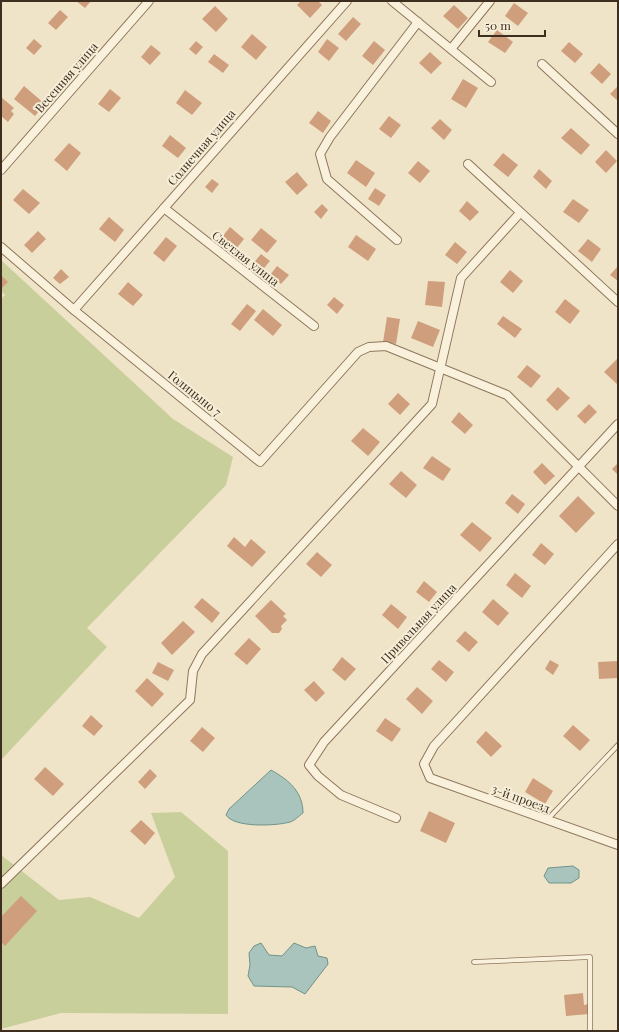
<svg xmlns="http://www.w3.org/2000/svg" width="619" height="1032" font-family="'Playfair Display',serif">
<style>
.green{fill:#c9cf9b}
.water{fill:#a9c4bc;stroke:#6f938a}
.building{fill:#cf9f7d}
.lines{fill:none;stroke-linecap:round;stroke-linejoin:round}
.service-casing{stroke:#8d765c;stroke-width:5.5}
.minor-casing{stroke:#8d765c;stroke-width:10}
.service{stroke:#faf1dc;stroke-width:4}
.minor{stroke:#faf1dc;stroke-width:8}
.labels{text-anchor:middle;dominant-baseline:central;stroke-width:4;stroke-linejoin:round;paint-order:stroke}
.street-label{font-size:12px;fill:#3d2e20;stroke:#f7eed8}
</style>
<rect width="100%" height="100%" fill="#f0e4c8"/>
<g class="green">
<polygon points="1,260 173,419 233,457 226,485 87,628 107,647 1,760 1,299 5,295 1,291"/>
<polygon points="181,812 228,851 228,1014 61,1013 1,1029 1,855 59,900 90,897 139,918 175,877 151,813"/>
</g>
<g class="water">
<path d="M271 770C289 780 303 792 303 813 299 816 294 821 290 822 276 826 234 828 226 815L229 809Z"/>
<polygon points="573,866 579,870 579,878 571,883 549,883 544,876 548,868"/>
<polygon points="261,943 269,955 282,956 294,943 306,948 315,946 318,956 327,958 328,964 305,994 292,987 254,986 248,976 250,965 249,953 254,946"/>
</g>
<g class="building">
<polygon points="76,1 91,1 85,8"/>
<polygon points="301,1 318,1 322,5 310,18 297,5"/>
<polygon points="514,3 528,13 518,26 505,16"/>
<polygon points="454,5 468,18 458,29 443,16"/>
<polygon points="215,6 228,19 216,32 202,19"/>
<polygon points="60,10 68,17 56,30 48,23"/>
<polygon points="353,17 361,24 346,41 338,34"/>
<polygon points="497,30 513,42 505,53 488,42"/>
<polygon points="252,34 267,47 256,60 241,47"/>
<polygon points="34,39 42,46 34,55 26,48"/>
<polygon points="327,39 339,48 329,61 318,52"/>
<polygon points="196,41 203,47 196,55 189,49"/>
<polygon points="374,41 385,50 373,65 362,56"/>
<polygon points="569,42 583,54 575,63 561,51"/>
<polygon points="151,45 161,53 150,65 141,57"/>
<polygon points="430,52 442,63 431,74 419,63"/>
<polygon points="81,54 89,60 82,70 74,64"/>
<polygon points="214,54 229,65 223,73 208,62"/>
<polygon points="599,63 611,74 602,84 590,73"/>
<polygon points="463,79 478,88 466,108 451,99"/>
<polygon points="24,86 45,104 35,116 14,99"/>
<polygon points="618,86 618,101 610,94"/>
<polygon points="110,89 121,98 109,112 98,104"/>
<polygon points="185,90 202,103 192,115 176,103"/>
<polygon points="1,97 14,108 11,111 14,114 8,122 1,116"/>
<polygon points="318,111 331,121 323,133 309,123"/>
<polygon points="389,116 401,125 391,138 379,129"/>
<polygon points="440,119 452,130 444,140 431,128"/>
<polygon points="571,128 590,145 581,155 561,138"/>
<polygon points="170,135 186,148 178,158 162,146"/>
<polygon points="69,143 81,153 67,171 54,160"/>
<polygon points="606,150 617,161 606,173 595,162"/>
<polygon points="503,153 518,165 508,177 493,165"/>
<polygon points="356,160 375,173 366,187 347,173"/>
<polygon points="418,161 430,171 420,183 408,173"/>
<polygon points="539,169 552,181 546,189 533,177"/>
<polygon points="297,172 308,185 297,195 285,182"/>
<polygon points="212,179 219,184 212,193 205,187"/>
<polygon points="375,188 386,195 379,206 368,199"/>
<polygon points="23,189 40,203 29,214 13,200"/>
<polygon points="573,199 589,210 579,223 563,212"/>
<polygon points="467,201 479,212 470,221 459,211"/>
<polygon points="322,204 328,210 321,219 314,212"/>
<polygon points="109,217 124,230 115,242 99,229"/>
<polygon points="230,227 244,239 236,249 222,237"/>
<polygon points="261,228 277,241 267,253 251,240"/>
<polygon points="38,231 46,239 32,253 24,245"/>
<polygon points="356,235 376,249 368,261 348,247"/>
<polygon points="166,237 177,246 164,262 153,253"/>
<polygon points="588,239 601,249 592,262 578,251"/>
<polygon points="455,242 467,252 457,264 445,255"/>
<polygon points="261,254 270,261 260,273 251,266"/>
<polygon points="277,266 289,275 281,284 270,275"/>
<polygon points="618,266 618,281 610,275"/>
<polygon points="61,269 69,277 60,284 53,278"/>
<polygon points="510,270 523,281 513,293 500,282"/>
<polygon points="1,275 8,282 1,289"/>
<polygon points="428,281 445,282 442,307 425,305"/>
<polygon points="128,282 143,295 133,306 118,294"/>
<polygon points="334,297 344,305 337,314 327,305"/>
<polygon points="565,299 580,311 570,324 555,312"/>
<polygon points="247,304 256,311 240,331 231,324"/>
<polygon points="263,309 282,325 273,336 254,320"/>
<polygon points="503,316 522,329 515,338 497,324"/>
<polygon points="387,317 400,319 396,344 383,342"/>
<polygon points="418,321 440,330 433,347 411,338"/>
<polygon points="618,358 618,385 604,372"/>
<polygon points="527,365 541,376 531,388 517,377"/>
<polygon points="558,387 570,398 557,411 546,400"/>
<polygon points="398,393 410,404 400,415 388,404"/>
<polygon points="589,404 597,412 585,424 577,416"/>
<polygon points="459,412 473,425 465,434 451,422"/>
<polygon points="363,428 380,442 368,456 351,441"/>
<polygon points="432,456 451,469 443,481 423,468"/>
<polygon points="542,463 555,476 545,485 533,472"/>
<polygon points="618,463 618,475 612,469"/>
<polygon points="401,471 417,485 406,498 389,484"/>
<polygon points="512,494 525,504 518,514 505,503"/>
<polygon points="578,496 595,513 576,533 559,516"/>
<polygon points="472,522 492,538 480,552 460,535"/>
<polygon points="234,537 245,547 251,539 266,552 252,567 227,546"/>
<polygon points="541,543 554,554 545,565 532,555"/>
<polygon points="317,552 332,565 321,577 306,564"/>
<polygon points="515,573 531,586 522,598 506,585"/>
<polygon points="424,581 437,592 429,602 416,592"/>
<polygon points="202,598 220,613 212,623 194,607"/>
<polygon points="493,599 509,613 498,626 482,612"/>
<polygon points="271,600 286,614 283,616 287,620 281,626 282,629 279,633 272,633 255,616"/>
<polygon points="391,604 407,617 398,629 382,615"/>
<polygon points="183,621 195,632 172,655 161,643"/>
<polygon points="465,631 478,642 469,652 456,641"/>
<polygon points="249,638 261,649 247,665 234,654"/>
<polygon points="342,657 356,669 345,681 332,670"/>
<polygon points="439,660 454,672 446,682 431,669"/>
<polygon points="550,660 559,665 553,675 545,669"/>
<polygon points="618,661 618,678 599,679 598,662"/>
<polygon points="158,662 174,670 168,681 152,673"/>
<polygon points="147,678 164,694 152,707 135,691"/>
<polygon points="314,681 325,693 316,702 304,690"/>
<polygon points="417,687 433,701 422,714 406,699"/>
<polygon points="91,715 103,726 94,736 82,726"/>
<polygon points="385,718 401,729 392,742 376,731"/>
<polygon points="573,725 590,740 580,751 563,736"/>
<polygon points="202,727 215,738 203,752 190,741"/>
<polygon points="486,731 502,746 491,757 476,742"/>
<polygon points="45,767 64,784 53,796 34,779"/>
<polygon points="150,769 157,776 145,789 138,782"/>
<polygon points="533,778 553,791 545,804 525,792"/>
<polygon points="429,811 455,823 446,843 420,831"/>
<polygon points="141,820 155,833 145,845 130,831"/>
<polygon points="21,896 37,911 5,946 1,942 1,917"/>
<polygon points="583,993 584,1005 588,1004 589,1014 566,1016 564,995"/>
</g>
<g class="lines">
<g class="service-casing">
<g id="service">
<polyline points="547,820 618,745"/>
<polyline points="474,962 590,957 590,1031"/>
</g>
</g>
<g class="minor-casing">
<g id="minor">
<polyline points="392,1 491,82"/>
<polyline points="451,49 490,1"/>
<polyline points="542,64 618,134"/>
<polyline points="468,164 618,302"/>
<polyline points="1,170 149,1"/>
<polyline points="164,208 314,326"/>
<polyline points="397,240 327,179 320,154 330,137 418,22"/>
<polyline points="1,247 74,310 260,462 358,352 369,347 386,346 507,395 618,506"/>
<polyline points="74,310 347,1"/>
<polyline points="618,544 434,746 424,764 430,778 618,845"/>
<polyline points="396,818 341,795 318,776 309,765 324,742 618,424"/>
<polyline points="1,884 190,700 193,671 202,654 432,404 461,278 520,213"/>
</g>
</g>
<use href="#service" class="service"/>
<use href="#minor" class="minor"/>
</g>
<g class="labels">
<g class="street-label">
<text transform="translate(66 77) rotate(-49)">Весенняя улица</text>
<text transform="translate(201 147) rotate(-49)">Солнечная улица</text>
<text transform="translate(246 258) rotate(38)">Светлая улица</text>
<text transform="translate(195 393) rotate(39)">Голицыно 7</text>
<text transform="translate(418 623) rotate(-47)">Привольная улица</text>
<text transform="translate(521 798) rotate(20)">3-й проезд</text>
</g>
</g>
<rect width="619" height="1032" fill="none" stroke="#3d2e20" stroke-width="4"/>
<path d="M479 30v6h66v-6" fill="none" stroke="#3d2e20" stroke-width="2"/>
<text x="485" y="30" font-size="12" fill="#3d2e20" stroke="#f7eed8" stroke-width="3" paint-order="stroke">50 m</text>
</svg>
